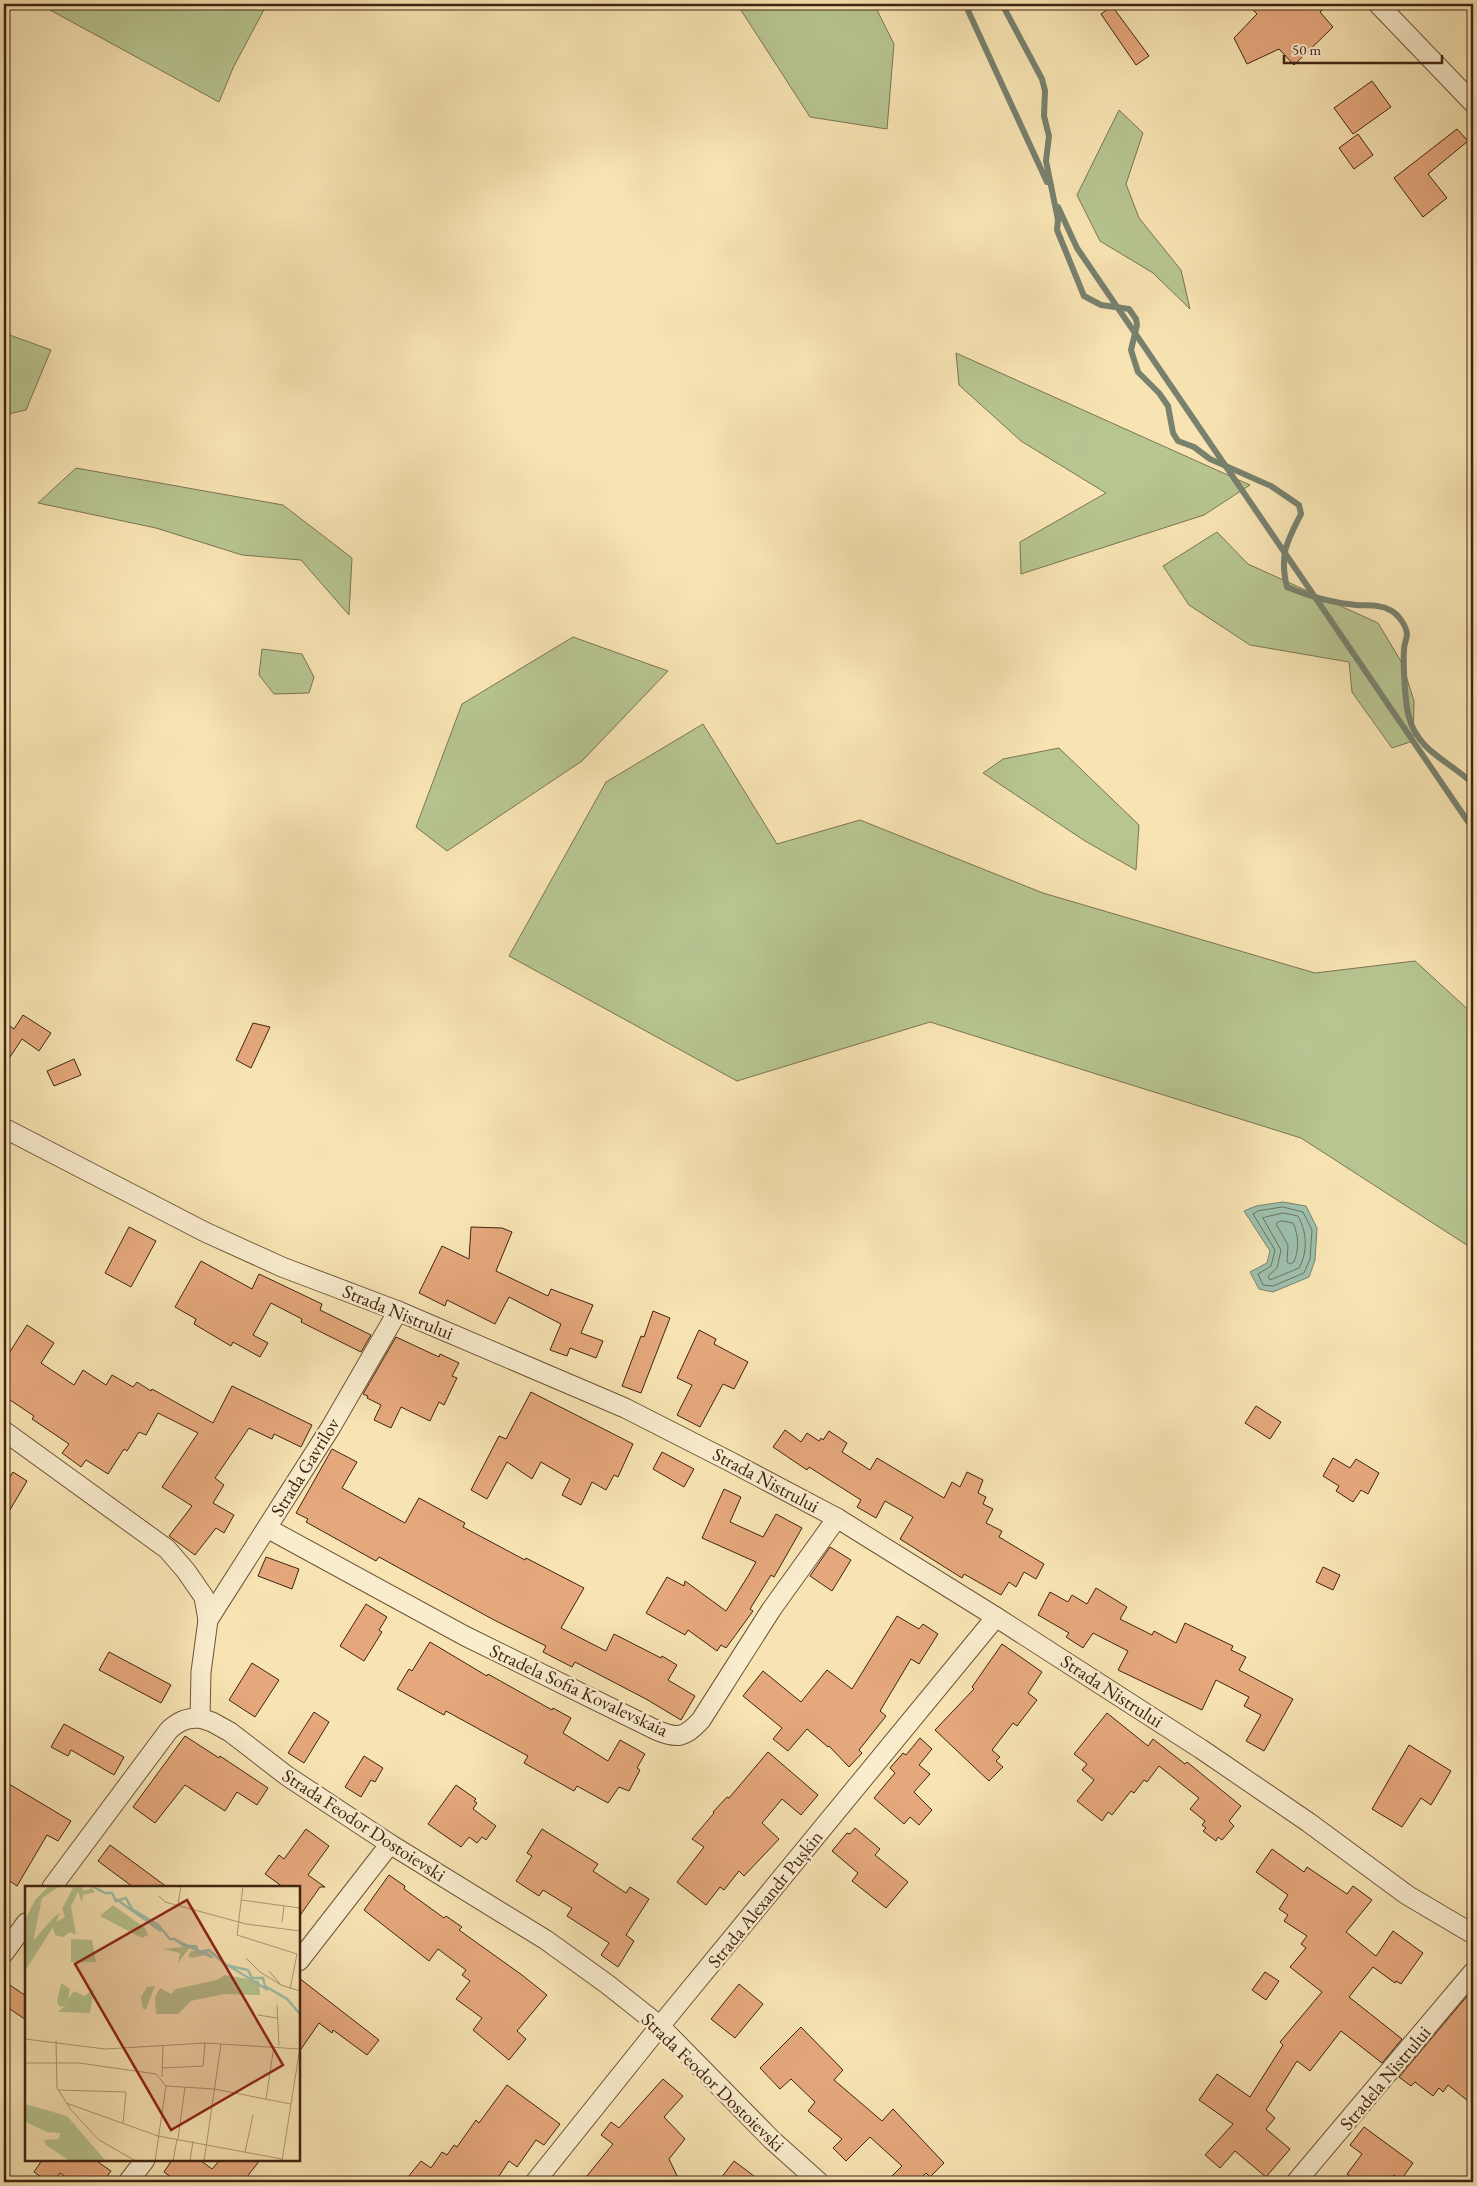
<svg xmlns="http://www.w3.org/2000/svg" width="1477" height="2186" font-family="'EB Garamond',serif">
<style>
.green{fill:#b7c591;stroke:#7c7452}
.water{fill:#9dbfac;stroke:#78816e}
.lines{fill:none;stroke-linecap:round;stroke-linejoin:round}
.shore{stroke:#6e725f;stroke-width:1}
.stream{stroke:#78816e;stroke-width:6}
.building{fill:#e5a87c;stroke:#402412}
.minor-casing{stroke:#6e543a;stroke-width:21}
.minor{stroke:#faedce;stroke-width:19}
.labels{text-anchor:middle;dominant-baseline:central;stroke-width:5;stroke-linejoin:round;paint-order:stroke}
.street-label{font-size:19px;fill:#402412;stroke:#faedce}
.inset-river{fill:none;stroke:#9dbfac;stroke-width:2.5}
.inset-road{fill:none;stroke:#ae9773;stroke-width:1}
.view{fill:#8f2418;fill-opacity:0.15;stroke:#8f2418;stroke-width:2.5}
.inset-edge{fill:none;stroke:#402412;stroke-width:2.5}
</style>
<rect width="100%" height="100%" fill="#f8e4b3"/>
<filter id="stains"><feTurbulence type="fractalNoise" baseFrequency=".004" numOctaves="4"/><feColorMatrix values="0 0 0 0 .2 0 0 0 0 .09 0 0 0 0 .02 0 0 0 .5 -.17"/></filter>
<radialGradient id="worn" r=".72"><stop offset=".6" stop-color="#630" stop-opacity="0"/><stop offset="1" stop-color="#630" stop-opacity=".3"/></radialGradient>
<g class="green">
<polygon points="39,4 267,4 233,68 219,102"/>
<polygon points="737,4 874,4 894,44 887,129 810,117"/>
<polygon points="1119,110 1143,133 1126,184 1139,218 1181,270 1190,309 1153,273 1100,241 1077,195"/>
<polygon points="4,333 51,350 26,410 4,415"/>
<polygon points="956,353 1250,485 1204,515 1021,574 1020,542 1106,493 1021,441 959,385"/>
<polygon points="76,468 283,505 352,558 349,615 301,560 242,555 156,528 38,503"/>
<polygon points="1217,532 1248,564 1378,623 1402,663 1414,701 1413,741 1392,748 1352,692 1349,662 1250,645 1189,605 1163,566"/>
<polygon points="573,637 668,671 582,761 447,851 416,827 462,704"/>
<polygon points="262,649 302,654 314,677 309,693 274,694 259,675"/>
<polygon points="703,724 777,844 860,820 1043,893 1315,973 1415,961 1473,1014 1473,1249 1301,1138 930,1022 737,1081 509,956 606,782"/>
<polygon points="1059,748 1139,825 1136,870 1085,841 983,773 1003,759"/>
</g>
<polygon class="water" points="1283,1202 1306,1206 1317,1228 1315,1260 1309,1277 1273,1292 1259,1289 1250,1272 1267,1263 1270,1251 1244,1211 1256,1206"/>
<g class="lines">
<g class="shore">
<polygon points="1283,1207 1303,1212 1312,1230 1310,1259 1304,1273 1273,1286 1263,1285 1258,1274 1271,1266 1275,1250 1253,1214 1258,1211"/>
<path d="M1283 1213 1298 1216C1307 1232 1308 1252 1299 1268L1270 1280 1268 1276 1277 1268 1281 1250 1263 1218Z"/>
<path d="M1283 1221 1293 1223C1299 1235 1299 1250 1294 1262L1290 1264 1287 1262 1288 1245 1276 1224 1278 1222Z"/>
</g>
<g class="stream">
<polyline points="965,4 1047,182"/>
<path d="M1002 4 1042 79 1045 91 1044 116 1049 136 1046 161 1058 220 1057 230 1084 296 1101 305 1129 309 1136 319 1137 325 1131 350 1138 372 1159 393 1168 406 1173 433 1178 441 1194 447 1210 459 1271 486 1299 505 1301 514C1287 541 1279 555 1287 587 1308 596 1334 603 1356 605 1368 606 1379 604 1390 610 1398 614 1406 625 1407 634 1407 639 1404 644 1404 649 1403 663 1405 704 1409 717 1418 752 1450 761 1473 784"/>
<polyline points="1058,207 1077,248 1473,829"/>
</g>
</g>
<g class="building">
<polygon points="1247,4 1329,4 1320,12 1333,27 1294,65 1279,49 1247,64 1234,38 1257,14"/>
<polygon points="1112,6 1149,56 1136,65 1101,14"/>
<polygon points="1372,81 1391,107 1353,134 1334,108"/>
<polygon points="1457,129 1468,141 1428,174 1447,198 1423,217 1394,178"/>
<polygon points="1358,134 1373,155 1354,169 1339,148"/>
<polygon points="23,1015 51,1033 39,1051 22,1039 4,1066 4,1022 14,1029"/>
<polygon points="253,1023 270,1027 251,1068 236,1060"/>
<polygon points="74,1059 81,1075 54,1086 47,1071"/>
<polygon points="129,1227 156,1241 131,1287 105,1273"/>
<polygon points="471,1227 502,1228 512,1232 496,1271 548,1296 551,1289 593,1305 581,1333 603,1341 596,1358 570,1348 567,1356 550,1350 561,1324 509,1297 495,1324 447,1300 445,1306 419,1293 442,1246 469,1259"/>
<polygon points="201,1261 252,1289 259,1274 322,1304 320,1310 371,1335 361,1352 301,1322 302,1319 271,1303 253,1335 268,1343 260,1357 233,1342 231,1346 194,1324 196,1319 175,1307"/>
<polygon points="653,1311 670,1318 641,1393 622,1386 641,1336 644,1337"/>
<polygon points="27,1325 54,1343 41,1363 74,1385 83,1370 106,1385 112,1375 133,1387 137,1382 151,1391 152,1389 213,1423 232,1386 312,1425 301,1447 274,1434 272,1439 249,1428 215,1478 224,1485 213,1503 234,1515 224,1533 216,1528 195,1555 169,1536 192,1506 162,1487 198,1433 158,1413 146,1435 139,1432 127,1451 124,1449 108,1474 86,1460 81,1467 62,1453 69,1444 32,1419 34,1416 4,1396 4,1361"/>
<polygon points="699,1330 716,1339 714,1344 748,1362 734,1389 723,1384 700,1427 677,1415 692,1385 677,1378"/>
<polygon points="396,1337 439,1357 440,1354 459,1363 452,1376 457,1378 444,1405 439,1402 430,1421 401,1407 391,1428 374,1420 381,1405 367,1398 368,1396 363,1394"/>
<polygon points="531,1392 633,1444 618,1477 614,1475 606,1490 592,1482 581,1505 562,1495 570,1479 541,1462 532,1479 507,1462 487,1499 471,1490 499,1436 506,1439"/>
<polygon points="1256,1406 1281,1422 1270,1439 1245,1423"/>
<polygon points="785,1430 801,1442 807,1433 819,1441 821,1438 823,1440 829,1431 847,1443 842,1452 870,1470 877,1458 944,1498 952,1482 960,1487 967,1472 983,1480 978,1493 986,1497 983,1504 993,1509 986,1523 1002,1531 999,1537 1044,1564 1036,1579 1024,1572 1016,1587 1009,1582 1001,1595 964,1574 962,1578 900,1539 913,1517 885,1501 876,1518 857,1507 861,1500 809,1467 807,1470 773,1447"/>
<polygon points="332,1449 357,1462 342,1488 405,1523 419,1498 465,1523 463,1527 525,1560 526,1558 584,1588 561,1628 606,1651 614,1634 661,1658 662,1656 677,1665 668,1680 695,1696 681,1720 646,1699 575,1662 572,1667 543,1652 546,1646 494,1620 379,1557 376,1561 306,1522 308,1519 296,1513"/>
<polygon points="662,1452 694,1469 684,1487 653,1469"/>
<polygon points="1333,1458 1350,1468 1356,1459 1379,1473 1368,1494 1361,1490 1353,1502 1336,1491 1339,1486 1323,1476"/>
<polygon points="13,1472 27,1481 4,1520 4,1487"/>
<polygon points="724,1489 741,1497 730,1522 763,1537 776,1514 802,1528 774,1577 771,1575 750,1609 753,1611 726,1648 721,1645 717,1651 688,1630 685,1635 646,1613 667,1577 684,1586 685,1581 726,1611 748,1576 756,1562 702,1538"/>
<polygon points="830,1547 851,1560 832,1591 810,1576"/>
<polygon points="266,1557 299,1569 292,1589 258,1576"/>
<polygon points="1323,1567 1340,1575 1333,1590 1316,1582"/>
<polygon points="1096,1588 1127,1607 1120,1619 1152,1635 1154,1631 1176,1643 1185,1623 1233,1646 1231,1650 1246,1657 1239,1670 1293,1699 1264,1751 1246,1741 1261,1715 1244,1706 1249,1697 1216,1680 1202,1710 1118,1670 1128,1651 1093,1633 1083,1648 1066,1637 1069,1633 1038,1615 1050,1592 1068,1602 1072,1595 1087,1604"/>
<polygon points="366,1604 387,1617 379,1630 382,1632 364,1661 340,1646"/>
<polygon points="897,1616 919,1629 923,1624 938,1634 919,1664 911,1659 880,1711 886,1716 859,1750 862,1753 849,1767 829,1746 828,1747 807,1729 788,1751 773,1739 782,1728 743,1696 763,1671 801,1702 827,1670 852,1689"/>
<polygon points="430,1642 487,1676 488,1674 552,1710 553,1708 571,1718 563,1733 608,1761 620,1740 645,1754 637,1768 640,1770 629,1791 619,1787 608,1803 577,1786 574,1791 524,1763 528,1756 446,1711 444,1715 397,1689 409,1669 412,1671"/>
<polygon points="1002,1644 1042,1672 1028,1693 1037,1700 1017,1726 1013,1723 992,1750 1000,1757 996,1761 1003,1767 989,1781 935,1730 974,1689 972,1687"/>
<polygon points="109,1652 171,1685 161,1703 99,1670"/>
<polygon points="252,1663 279,1680 255,1717 229,1700"/>
<polygon points="314,1712 329,1722 304,1763 288,1753"/>
<polygon points="1107,1713 1148,1746 1153,1739 1185,1764 1187,1762 1241,1806 1229,1821 1234,1826 1222,1840 1218,1837 1216,1841 1203,1831 1206,1828 1202,1825 1205,1821 1190,1809 1199,1798 1159,1766 1147,1782 1144,1780 1134,1793 1131,1791 1112,1815 1108,1812 1102,1821 1077,1801 1094,1780 1082,1770 1087,1764 1074,1754"/>
<polygon points="64,1724 124,1757 114,1775 71,1750 68,1756 51,1747"/>
<polygon points="185,1736 219,1758 220,1756 268,1788 257,1805 237,1792 225,1811 185,1785 155,1823 133,1807"/>
<polygon points="920,1738 932,1749 919,1765 930,1774 914,1792 932,1810 919,1825 910,1817 904,1824 874,1798 895,1773 890,1768 903,1753 906,1755"/>
<polygon points="1409,1745 1451,1771 1431,1805 1421,1798 1402,1827 1372,1809"/>
<polygon points="768,1752 818,1795 801,1815 782,1799 762,1823 779,1839 744,1876 739,1871 724,1890 720,1887 706,1905 677,1882 704,1847 692,1839 714,1813 713,1812 727,1797 729,1798"/>
<polygon points="364,1756 383,1768 375,1782 371,1780 361,1797 345,1787"/>
<polygon points="4,1781 71,1821 58,1841 47,1835 17,1886 4,1877"/>
<polygon points="456,1785 476,1799 474,1801 477,1803 473,1809 496,1826 486,1840 482,1837 477,1843 469,1837 461,1847 428,1824"/>
<polygon points="855,1828 880,1849 875,1855 908,1882 886,1908 852,1881 858,1873 832,1851 847,1833 850,1834"/>
<polygon points="306,1829 329,1846 308,1875 325,1887 320,1887 299,1917 299,1887 283,1887 265,1874 279,1855 284,1859"/>
<polygon points="542,1829 598,1864 593,1871 626,1893 630,1887 649,1899 626,1935 634,1941 618,1967 601,1955 609,1943 567,1916 572,1908 543,1890 539,1896 516,1881 532,1856 527,1853"/>
<polygon points="110,1845 167,1887 133,1887 98,1861"/>
<polygon points="1272,1849 1304,1872 1307,1867 1347,1894 1353,1886 1372,1900 1346,1932 1376,1956 1393,1931 1423,1953 1401,1984 1396,1981 1395,1983 1373,1967 1349,1997 1402,2039 1382,2063 1341,2031 1310,2071 1297,2061 1266,2110 1275,2118 1266,2129 1290,2149 1266,2177 1235,2151 1220,2168 1205,2155 1233,2124 1199,2100 1217,2074 1250,2097 1283,2045 1280,2042 1322,1992 1290,1967 1306,1948 1301,1944 1307,1936 1284,1921 1288,1915 1279,1909 1288,1895 1256,1872"/>
<polygon points="389,1875 405,1886 404,1889 444,1918 446,1916 462,1927 459,1930 522,1975 547,1995 517,2031 526,2039 509,2060 473,2030 482,2018 456,1999 470,1981 462,1975 466,1970 438,1949 429,1961 364,1910"/>
<polygon points="1265,1972 1279,1981 1266,2000 1252,1990"/>
<polygon points="299,1978 379,2040 367,2055 333,2030 332,2033 319,2023 299,2052"/>
<polygon points="4,1981 26,1996 26,2020 4,2005"/>
<polygon points="739,1984 763,2004 735,2038 711,2019"/>
<polygon points="1473,1989 1473,2034 1467,2043 1473,2048 1473,2105 1448,2085 1443,2092 1439,2088 1433,2096 1415,2082 1411,2086 1399,2077"/>
<polygon points="801,2027 843,2070 834,2080 882,2121 893,2109 944,2163 930,2177 926,2173 917,2182 886,2182 902,2166 870,2137 846,2161 833,2148 842,2139 808,2111 815,2102 791,2079 780,2089 760,2068"/>
<polygon points="663,2079 683,2096 664,2117 685,2139 669,2159 680,2182 582,2182 613,2144 601,2135 611,2122 619,2128"/>
<polygon points="507,2085 560,2124 544,2145 536,2140 517,2167 509,2161 495,2182 404,2182 421,2161 431,2168 442,2152 447,2155 454,2145 457,2147 476,2120 479,2123"/>
<polygon points="1364,2127 1413,2163 1401,2180 1394,2175 1389,2182 1385,2182 1376,2176 1371,2182 1358,2182 1347,2174 1362,2154 1350,2145"/>
<polygon points="42,2160 95,2160 111,2171 103,2182 73,2182 60,2173 54,2182 48,2182 34,2172"/>
<polygon points="172,2160 200,2160 212,2169 220,2160 260,2160 243,2182 178,2182 164,2172"/>
<polygon points="734,2161 762,2182 718,2182"/>
</g>
<g class="lines">
<g class="minor-casing">
<g id="minor">
<polyline points="1378,4 1473,103"/>
<polyline points="4,1128 205,1232 282,1267 398,1311 625,1408 731,1462 837,1518 996,1617 1201,1749 1308,1822 1407,1895 1473,1934"/>
<polyline points="4,1431 167,1549 186,1571 204,1597 208,1620 201,1672 200,1718 212,1722 230,1732 287,1776 390,1844 546,1940 607,1984 660,2026 772,2140 819,2182"/>
<path d="M267 1528 465 1636 656 1730C677 1739 685 1738 701 1720L771 1610 837 1518"/>
<polyline points="208,1620 331,1427 398,1311"/>
<path d="M52 1887 169 1730C179 1721 186 1718 200 1718"/>
<polyline points="4,1953 26,1923"/>
<polyline points="299,1961 390,1844"/>
<polyline points="128,2182 145,2160"/>
<polyline points="535,2182 660,2026 996,1617"/>
<polyline points="1296,2182 1473,1972"/>
</g>
</g>
<use href="#minor" class="minor"/>
</g>
<g class="labels">
<g class="street-label">
<text transform="translate(398 1312) rotate(22)">Strada Nistrului</text>
<text transform="translate(305 1467) rotate(-58)">Strada Gavrilov</text>
<text transform="translate(766 1480) rotate(28)">Strada Nistrului</text>
<text transform="translate(579 1690) rotate(25)">Stradela Sofia Kovalevskaia</text>
<text transform="translate(1112 1691) rotate(33)">Strada Nistrului</text>
<text transform="translate(364 1825) rotate(33)">Strada Feodor Dostoievski</text>
<text transform="translate(765 1899) rotate(-51)">Strada Alexandr Pușkin</text>
<text transform="translate(1385 2078) rotate(-50)">Stradela Nistrului</text>
<text transform="translate(713 2082) rotate(44)">Strada Feodor Dostoievski</text>
</g>
</g>
<g transform="translate(25 1886)">
<rect width="275" height="275" fill="#f8e4b3"/>
<path d="M24 0H35L17 12 8 55 29 31 35 27 31 36 40 31 37 23 49 0H56L59 5 67 2 70 6 58 9 57 16 53 6 46 20 51 49 45 46 38 51 30 49 28 41 0 85V34L10 14ZM88 19 120 42 123 49 117 52 75 30ZM46 53 67 54 71 76H46ZM166 60 153 77 155 67 138 63ZM166 65H182L190 73 181 69 167 72 163 70ZM200 89 234 95 235 109 199 108 166 115 153 128H131L130 111 135 102 146 108 151 103 192 94ZM36 97 45 103 43 113 49 105 59 110 69 103 65 127 33 126 41 119 35 121 32 116ZM130 100 121 123H118L116 111 122 101ZM0 218 42 230 81 275H45L21 259 19 254 34 253 35 247 22 246 1 236Z" fill="#b7c591"/>
<path class="inset-river" d="M67 0 80 7H87L91 15 101 12 107 23 133 39 145 53H150L159 60H171L173 66 184 64 201 79 223 84 227 92H238L240 100 262 113 275 128M91 13 136 45M150 54 187 71M204 80 243 104"/>
<path class="inset-road" d="M218 0 212 49 272 68 265 103M134 10 140 16 221 38 275 45M216 14 275 22M153 18 156 0M257 36 259 20M221 72 235 86 256 99M244 85 256 99 275 105M252 119 254 160M233 129 252 132M0 153 80 163 180 157 275 163M31 155 32 202 46 224 74 254 111 275M0 177H54L131 188 141 200 189 203 266 218M137 182 178 180 180 157M137 191 138 160M33 204 101 206 98 238M241 213 249 160M41 217 133 250 257 273M153 253 160 201M220 266 228 229M130 275 141 200M148 275 152 253M165 275 168 255M179 275 196 158M257 275 275 161"/>
<path class="view" d="M162 14 258 179 146 244 50 78Z"/>
<rect width="275" height="275" class="inset-edge"/>
</g>
<rect width="1477" height="2186" fill="none" stroke="#f8e4b3" stroke-width="20"/>
<rect x="5" y="5" width="1467" height="2176" fill="none" stroke="#402412" stroke-width="2.5"/>
<rect x="10" y="10" width="1457" height="2166" fill="none" stroke="#402412"/>
<path d="M1284 55v8h158v-8" fill="none" stroke="#402412" stroke-width="2.5"/>
<text x="1292" y="55" font-size="15" fill="#402412" stroke="#faedce" stroke-width="4" paint-order="stroke">50 m</text>
<rect width="100%" height="100%" filter="url(#stains)"/>
<rect width="100%" height="100%" fill="url(#worn)"/>
</svg>
